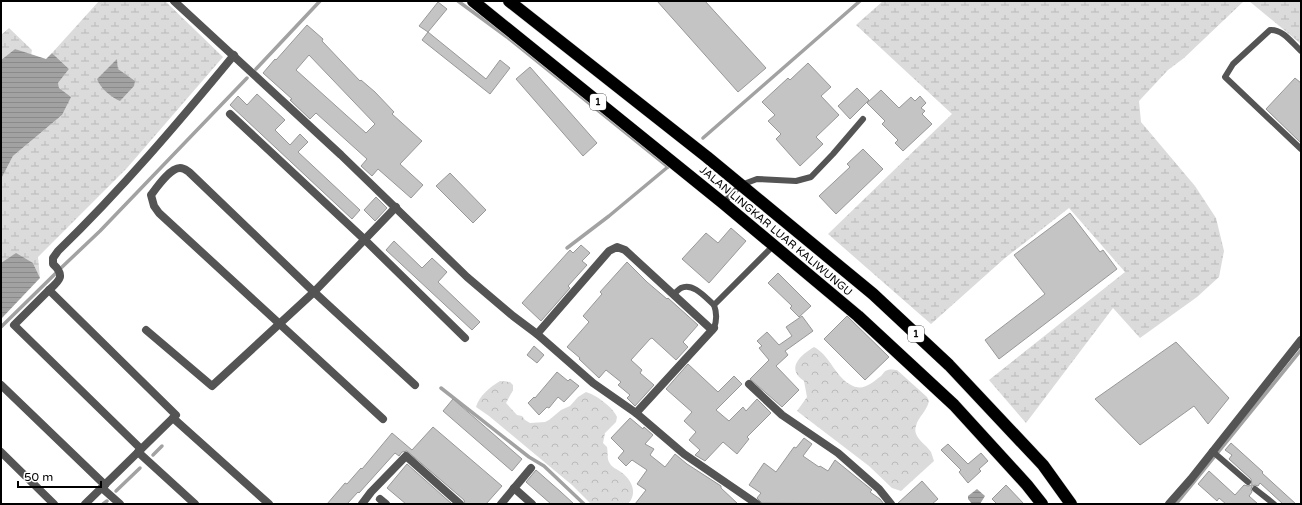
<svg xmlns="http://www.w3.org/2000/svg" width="1302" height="505" font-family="'Varela Round',sans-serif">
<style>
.forest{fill:url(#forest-crowns)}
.wetland{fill:url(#wetland-marsh);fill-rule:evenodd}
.water{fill:url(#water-rules)}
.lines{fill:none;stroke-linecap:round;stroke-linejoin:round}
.stream{stroke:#a2a2a2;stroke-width:3.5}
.building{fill:#c4c4c4;stroke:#989898;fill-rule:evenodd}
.highway-casing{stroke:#dbdbdb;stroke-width:13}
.lane{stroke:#545454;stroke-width:6}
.street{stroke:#545454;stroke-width:8}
.highway{stroke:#000;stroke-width:12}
.labels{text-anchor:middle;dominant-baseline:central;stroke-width:4;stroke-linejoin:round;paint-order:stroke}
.shield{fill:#fff;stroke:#4c4c4c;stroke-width:1}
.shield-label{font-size:10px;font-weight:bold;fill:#000}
.street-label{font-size:11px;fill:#000;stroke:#fff}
</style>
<defs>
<pattern id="forest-crowns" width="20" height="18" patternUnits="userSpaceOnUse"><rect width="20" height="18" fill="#dbdbdb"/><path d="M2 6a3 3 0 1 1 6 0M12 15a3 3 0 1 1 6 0" fill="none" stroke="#bababa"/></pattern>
<pattern id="wetland-marsh" width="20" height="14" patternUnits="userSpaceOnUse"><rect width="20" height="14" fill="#dbdbdb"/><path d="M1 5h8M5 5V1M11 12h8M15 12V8" fill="none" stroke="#bababa"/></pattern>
<pattern id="water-rules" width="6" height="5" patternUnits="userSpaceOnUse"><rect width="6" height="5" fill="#a2a2a2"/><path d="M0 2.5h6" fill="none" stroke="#8a8a8a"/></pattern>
</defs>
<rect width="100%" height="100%" fill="#fff"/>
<g class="forest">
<path d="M814 347C831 356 835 378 853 386 864 391 873 382 881 376 883 374 885 370 888 370 890 369 895 370 897 370L927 397 929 401C927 411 918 417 916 426 912 437 926 444 931 452 932 455 933 458 934 461L901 491 892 488 869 466 797 411 807 397 804 381C785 368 801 355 814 347Z"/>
<path d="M500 381 510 382 513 385V390L506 403 517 415 522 416 525 420 530 423 545 422 549 420 561 410 570 406 578 397 586 392C596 395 613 407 617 417L616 422 605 433 603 443 607 447C608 452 607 458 609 462 612 468 617 469 621 472 632 480 638 493 628 504H591L572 485 489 416 476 407C479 396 490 387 500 381Z"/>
</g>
<g class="wetland">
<path d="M99 1H165L223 57 127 168 38 257 40 278 33 263H1V179L13 156 62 115 58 83 69 69 52 53ZM117 60 118 69 97 79Z"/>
<polygon points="883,1 1244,1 1184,58 1168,70 1139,101 1141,122 1195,186 1216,218 1224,251 1219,277 1197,297 1140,338 1113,308 1026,423 989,380 1125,272 1069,208 1005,258 931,324 828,234 952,114 856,25"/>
<polygon points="1249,1 1301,1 1301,44"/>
<polygon points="9,28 32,50 31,55 15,49 1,60 1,35"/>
</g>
<g class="water">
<polygon points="15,49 46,59 52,53 69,69 58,83 59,88 71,97 62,115 13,156 1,179 1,60"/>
<path d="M117 59 118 69 135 81 134 86 120 101C112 98 100 88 97 79Z"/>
<polygon points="16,253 33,263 40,278 1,319 1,263"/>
<polygon points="977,489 985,496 980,504 972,504 968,499 968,496"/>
</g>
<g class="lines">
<g class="stream">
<polyline points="458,1 507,37 668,167"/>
<polyline points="256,69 320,1"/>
<polyline points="703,138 860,1"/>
<polyline points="567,248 609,216 669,166"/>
<polyline points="61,268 100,231 247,78"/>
<polyline points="1,327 57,272"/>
<polyline points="441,388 529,457 544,466 584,504"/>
<polyline points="153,455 162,446"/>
<polyline points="116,491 140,468"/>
<polyline points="103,504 107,501"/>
<polyline points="1176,504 1301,350"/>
</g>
</g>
<g class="building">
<polygon points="657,1 705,1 766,68 738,92"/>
<polygon points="438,2 447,9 428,32 486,79 500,60 510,68 490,94 422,40 428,32 419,26"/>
<path d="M307 25 323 39 322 41 360 81 361 80 375 92 394 112 392 114 422 141 400 164 423 185 411 198 378 169 372 176 361 166 367 159 316 113 310 119 290 100 292 99 263 73 275 59 276 60ZM309 55 375 124 366 133 296 70Z"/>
<polygon points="808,63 831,87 821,96 839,115 816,137 823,144 800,166 776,139 781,134 768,121 775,115 762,102 788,78 790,80"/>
<polygon points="530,67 597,143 583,156 516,79"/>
<polygon points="1295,78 1301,83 1301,143 1266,109"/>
<polygon points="857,88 869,100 850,119 838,106"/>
<polygon points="881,90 899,108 911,97 915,101 920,96 926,103 921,108 925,111 922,114 932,124 903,151 895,143 898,140 882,124 885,121 867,103"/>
<polygon points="257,94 285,120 275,130 290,145 300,134 308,142 298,152 360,210 352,219 230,105 238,96 247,105"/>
<polygon points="863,149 883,169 836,214 819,196 850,167 847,164"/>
<polygon points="450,173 486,210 473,223 436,186"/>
<polygon points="376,197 387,208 375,221 364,210"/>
<polygon points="1070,213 1100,252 1103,250 1117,269 999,359 985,340 1045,294 1014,255"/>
<polygon points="731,228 746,241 709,283 682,259 706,233 718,243"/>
<polygon points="394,241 422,268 432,258 447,272 438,282 480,322 472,330 386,250"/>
<polygon points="581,245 590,253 582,261 587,265 568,286 570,288 541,321 522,303 570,250 573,253"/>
<polygon points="627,262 647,282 667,299 668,298 698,325 683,342 688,347 676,360 652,338 650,339 631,360 642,370 640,373 654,385 635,406 627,398 630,395 618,385 621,382 606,370 599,378 579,359 580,358 567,347 589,322 583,316 602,294 600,292"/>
<polygon points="778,273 811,306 799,317 790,308 792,306 768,283"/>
<polygon points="802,316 813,331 785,351 788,355 776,366 799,390 782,407 750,379 769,360 759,348 762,346 757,341 767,332 779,345 792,336 786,327"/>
<polygon points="847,316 889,357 865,380 824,339"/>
<polygon points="1176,342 1229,398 1208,424 1194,406 1140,445 1095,399"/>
<polygon points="534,346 544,355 537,363 527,355"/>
<polygon points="688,364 718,392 734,376 742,384 716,410 729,421 743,407 746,411 757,399 771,413 747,437 749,439 737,454 723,442 705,461 695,455 700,450 689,440 696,432 684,421 692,412 666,389"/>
<polygon points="557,372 568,381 570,379 579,386 564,402 558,397 549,408 547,407 539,415 528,403 534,397 535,398"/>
<polygon points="453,399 522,459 512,471 443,411"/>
<polygon points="630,418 643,429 644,427 653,435 645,444 654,449 650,455 665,467 675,454 687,464 721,486 721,488 738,504 635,504 646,490 637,484 647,470 632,460 626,466 618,458 624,451 611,438"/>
<polygon points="433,427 502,486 486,504 465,504 464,500 407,451 402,452 399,456 395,453 359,493 358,492 347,504 327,504 345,483 347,484 361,468 362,469 392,433 412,450"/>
<polygon points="804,438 812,444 803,456 819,467 820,466 828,471 835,460 872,490 870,492 880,499 884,504 762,503 757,498 761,493 749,485 764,463 776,472 794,447 796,448"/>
<polygon points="1231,443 1263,472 1262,473 1296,504 1283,504 1260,483 1258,486 1255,485 1252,486 1251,489 1252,492 1249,496 1258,504 1226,504 1219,498 1217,501 1198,484 1209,471 1235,495 1244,485 1248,486 1252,485 1251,479 1229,459 1232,455 1225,450"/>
<polygon points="948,444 968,464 981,453 988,461 979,469 981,471 968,483 959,472 961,470 941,450"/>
<polygon points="407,464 452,504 406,504 387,488"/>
<polygon points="536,470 561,492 574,504 551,504 526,482"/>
<polygon points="922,481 938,499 932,504 897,504"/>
<polygon points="1006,485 1024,504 997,504 992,499"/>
</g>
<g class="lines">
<g class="highway-casing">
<g id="highway">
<polyline points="473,1 723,203 858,316 954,405 1027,485 1042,504"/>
<polyline points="509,1 707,157 873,294 949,365 1043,465 1071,504"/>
</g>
</g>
<g class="lane">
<path d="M1301 51C1292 43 1283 29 1270 30L1233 64 1225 77 1301 149"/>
<polyline points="723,203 741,185 757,179 796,181 811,177 833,154 863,119"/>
<path d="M673 295C675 293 678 290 681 288 693 282 706 298 714 305"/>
<path d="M714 328C717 320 717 313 714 305L774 245"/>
<polyline points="1212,451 1248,482"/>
<polyline points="1255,489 1274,504"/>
</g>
<g class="street">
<polyline points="174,1 341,155 467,277 513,316 537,334 593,383 636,413 684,454 757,504"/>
<polyline points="230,114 364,239 465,338"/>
<polyline points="49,290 14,325 141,449"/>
<polyline points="146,330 212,386 314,292 396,207"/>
<polyline points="537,334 609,251 617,247 625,250 712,330"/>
<polyline points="749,384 782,415 838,453 879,489 891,504"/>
<polyline points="1,385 105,485"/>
<polyline points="636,413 714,328"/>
<polyline points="173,418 269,504"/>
<path d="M383 419 159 213 154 206 151 195C157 187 170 168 180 168 184 168 186 170 189 172L314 292 415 385"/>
<polyline points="1,452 54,504"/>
<polyline points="138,452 195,504"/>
<polyline points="102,488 120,504"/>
<polyline points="514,488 532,504"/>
<polyline points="380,499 386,504"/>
<path d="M85 504 176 415 49 290C59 281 66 276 53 264V258L58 251C121 190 178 123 234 55"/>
<polyline points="362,504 371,492 406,456 460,504"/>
<polyline points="501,504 531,468"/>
<polyline points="1169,504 1191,479 1301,340"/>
</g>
<use href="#highway" class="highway"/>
</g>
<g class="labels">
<g class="shield">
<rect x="590" y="94" width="16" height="16" rx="3"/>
<rect x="908" y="326" width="16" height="16" rx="3"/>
</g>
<g class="shield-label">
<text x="598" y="102">1</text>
<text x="916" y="334">1</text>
</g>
<g class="street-label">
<text transform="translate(776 231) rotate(40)">JALAN LINGKAR LUAR KALIWUNGU</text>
</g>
</g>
<rect width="1302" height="505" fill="none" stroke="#000000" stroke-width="4"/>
<path d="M18 481v6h83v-6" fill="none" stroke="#000000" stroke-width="2"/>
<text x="24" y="481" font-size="12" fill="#000000" stroke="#ffffff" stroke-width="3" paint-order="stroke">50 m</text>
</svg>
